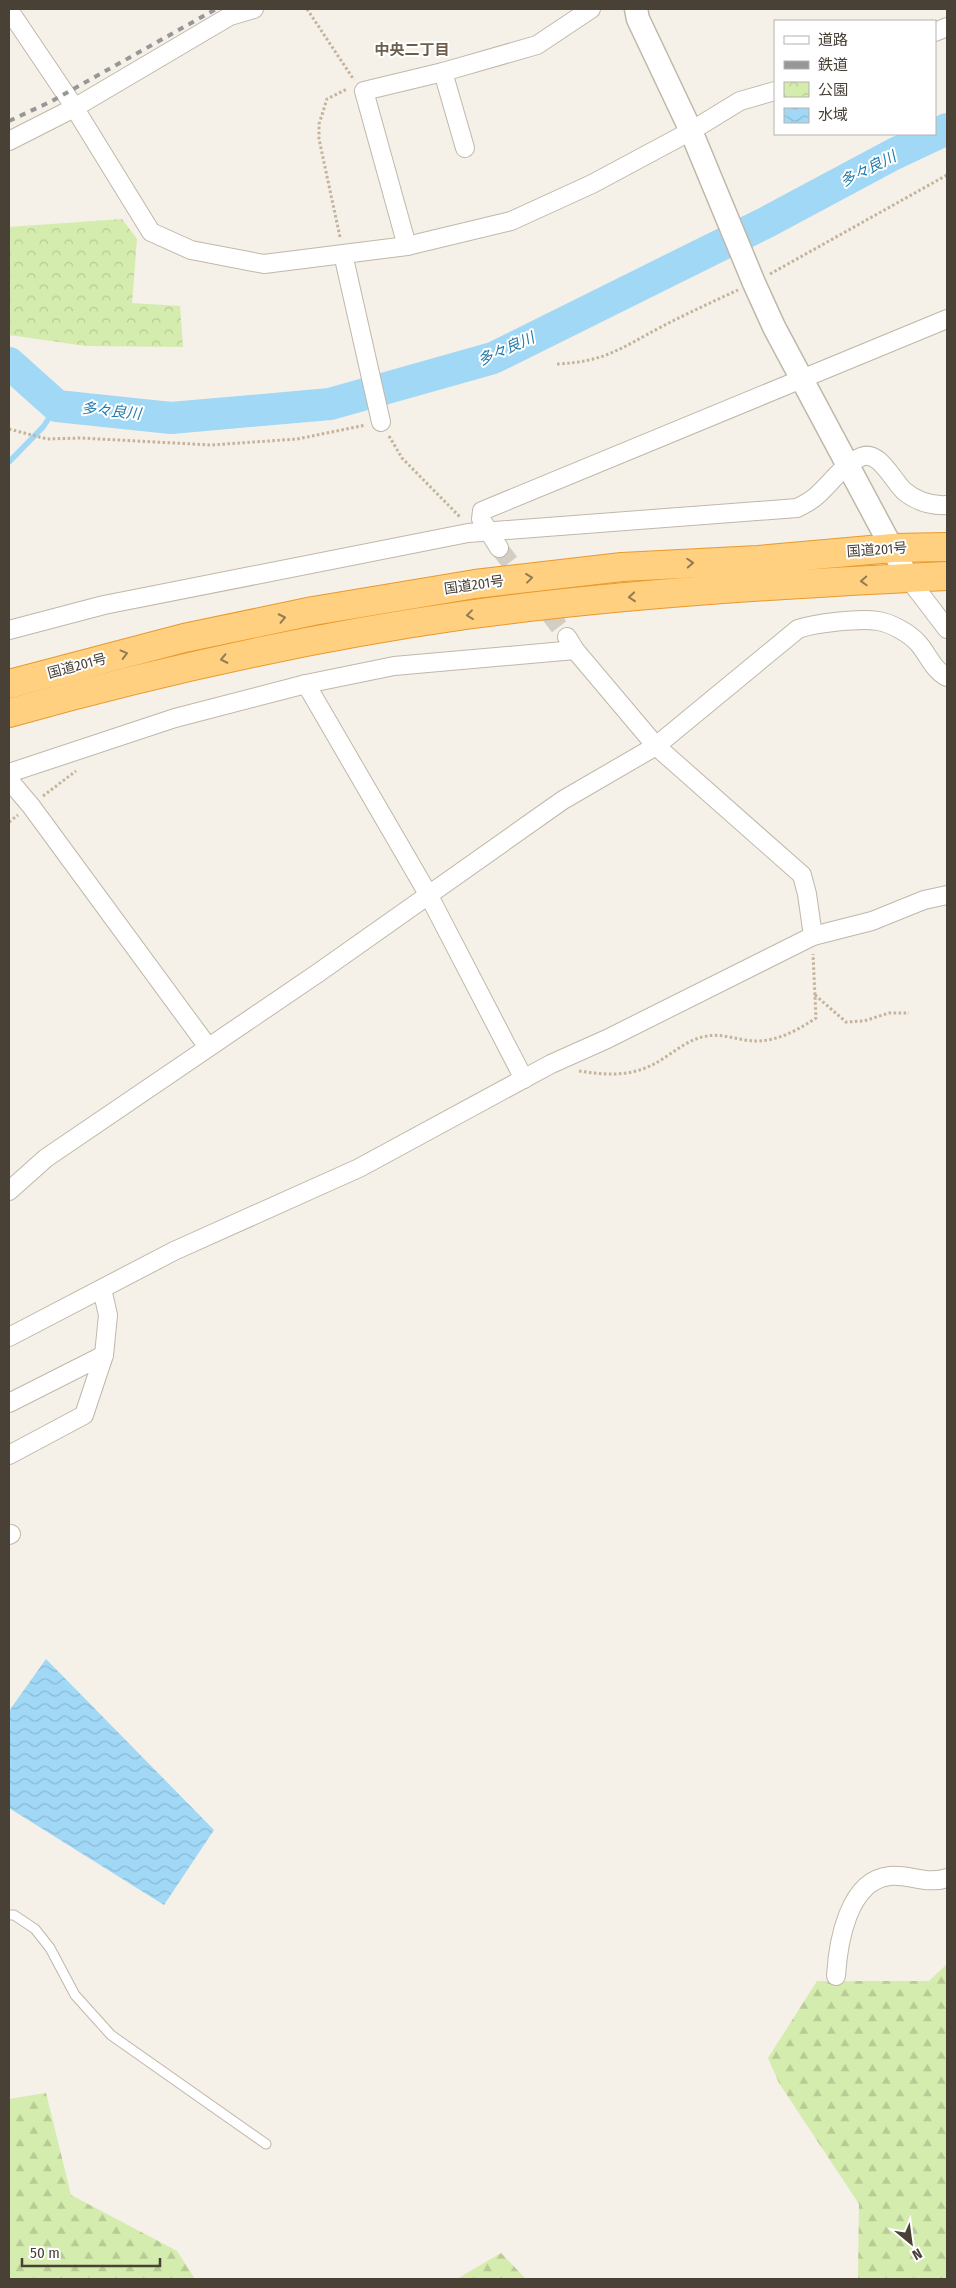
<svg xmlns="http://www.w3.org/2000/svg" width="956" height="2288" font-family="'Fira Sans Condensed','Noto Sans JP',sans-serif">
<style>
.forest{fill:url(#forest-firs)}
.park{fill:url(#park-crowns)}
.water{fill:url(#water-waves)}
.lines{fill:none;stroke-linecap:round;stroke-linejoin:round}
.stream{stroke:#a0d8f6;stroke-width:5.5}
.river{stroke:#a0d8f6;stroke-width:32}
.minor-tunnel{stroke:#d3cdc4;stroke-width:18;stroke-dasharray:18 9;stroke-linecap:butt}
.service-casing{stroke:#c1b7a9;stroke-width:11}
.minor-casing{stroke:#c1b7a9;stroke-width:20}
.tertiary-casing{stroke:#c1b7a9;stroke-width:25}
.trunk-casing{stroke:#e9992d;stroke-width:30}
.path{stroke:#c4b399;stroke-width:3;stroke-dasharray:2.5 2.5;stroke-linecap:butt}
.service{stroke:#fff;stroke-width:9}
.minor{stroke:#fff;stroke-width:18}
.tertiary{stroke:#fff;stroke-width:22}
.trunk{stroke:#ffd080;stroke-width:28}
.rail{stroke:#979797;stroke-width:4;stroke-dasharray:6 6;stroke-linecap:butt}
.oneway{stroke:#927a54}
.labels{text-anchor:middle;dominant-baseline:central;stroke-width:4;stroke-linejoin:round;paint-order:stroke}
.street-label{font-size:14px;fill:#494036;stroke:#fff}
.neighbourhood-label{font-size:15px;font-weight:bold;fill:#6d5e4c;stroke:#fff}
.water-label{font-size:15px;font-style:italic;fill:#247bad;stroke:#fff}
</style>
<defs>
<pattern id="forest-firs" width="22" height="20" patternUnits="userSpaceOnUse" patternTransform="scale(1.25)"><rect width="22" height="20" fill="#d4ecad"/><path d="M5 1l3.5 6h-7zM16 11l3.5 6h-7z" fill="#b8cb95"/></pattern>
<pattern id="park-crowns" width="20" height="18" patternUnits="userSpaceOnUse" patternTransform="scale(1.25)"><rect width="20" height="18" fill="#d4ecad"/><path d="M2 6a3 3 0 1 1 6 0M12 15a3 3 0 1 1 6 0" fill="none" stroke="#b8cb95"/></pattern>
<pattern id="water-waves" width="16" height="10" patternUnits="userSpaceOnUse" patternTransform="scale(1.25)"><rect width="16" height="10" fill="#a0d8f6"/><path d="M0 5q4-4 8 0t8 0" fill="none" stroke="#8bbad4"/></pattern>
</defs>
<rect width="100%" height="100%" fill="#f5f0e8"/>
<g class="forest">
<polygon points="947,1964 947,2279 858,2279 859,2204 779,2083 768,2058 817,1981 929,1981"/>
<polygon points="46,2093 71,2195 177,2251 195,2279 9,2279 9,2099"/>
<polygon points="501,2253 526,2279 457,2279"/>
</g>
<polygon class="park" points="122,219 137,239 132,303 180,306 183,347 86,346 9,335 9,227"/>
<polygon class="water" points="46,1659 214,1830 164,1905 9,1808 9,1711"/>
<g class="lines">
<polyline class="stream" points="9,462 43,427 57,406"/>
<polyline class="river" points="9,363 57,406 171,418 330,404 493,358 767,222 894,154 947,129"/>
<polyline class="minor-tunnel" points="499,548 567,637"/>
<g class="service-casing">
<polyline id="service" points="9,1915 14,1915 35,1929 50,1948 75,1995 111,2035 266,2144"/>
</g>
<g class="minor-casing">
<g id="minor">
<polyline points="9,10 69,99 151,232 191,250 264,264 407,246 511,221 592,184 691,131 740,101 775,91"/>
<polyline points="935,32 947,27"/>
<polyline points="443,72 465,148"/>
<polyline points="9,141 74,108 230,16 254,9"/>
<polyline points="407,246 364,91 443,72 537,45 591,9"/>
<polyline points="343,254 381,422"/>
<polyline points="499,548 481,519 482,511 947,319"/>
<polyline points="908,578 947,629"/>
<path d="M9 630 104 605 468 533 797 508C803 505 809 502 814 498 829 486 842 465 861 457 879 449 893 481 904 491 916 501 931 506 947 505"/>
<polyline points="567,637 575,650 656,746 802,875 807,894 813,936"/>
<polyline points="306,684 428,894 524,1079"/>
<polyline points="9,773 175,718 306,684 394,666 575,650"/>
<polyline points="9,780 31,806 208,1047"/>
<path d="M9 1191 46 1158 318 973 563 800 656 746 798 629C815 623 860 618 878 621 891 623 909 633 918 643 928 654 933 670 947 677"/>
<polyline points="102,1289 108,1315 104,1355"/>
<polyline points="9,1337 174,1251 359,1168 551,1064 607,1039 813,936 872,921 924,900 947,895"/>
<polyline points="9,1403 104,1355 84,1415 9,1455"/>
<polyline points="9,1535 11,1534"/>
<path d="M836 1976C838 1943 848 1880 890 1876 909 1874 928 1885 947 1878"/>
</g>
</g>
<g class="tertiary-casing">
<polyline id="tertiary" points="636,9 638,19 691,131 754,283 774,327 908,578"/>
</g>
<g class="trunk-casing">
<g id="trunk">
<polyline points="9,684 184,638 313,611 475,584 622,567 758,560 893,548 947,547"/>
<path d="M9 713C159 671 311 637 466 615 626 593 787 584 947 576"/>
</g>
</g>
<g class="path">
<polyline points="307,9 354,80"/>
<polyline points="340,237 319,139 319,124 327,99 347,89"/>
<polyline points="770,274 947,175"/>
<path d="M557 364C605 362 621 348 661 327 686 314 712 302 738 290"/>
<polyline points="9,429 47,439 81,438 211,445 297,439 366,425"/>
<polyline points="389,436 402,458 460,517"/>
<polyline points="43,796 76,771"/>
<polyline points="9,822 18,815"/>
<polyline points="815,995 846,1022 864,1021 889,1013 909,1013"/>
<path d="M579 1071C605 1075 630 1077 654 1064 671 1055 687 1039 707 1036 723 1033 740 1041 756 1041 778 1041 798 1030 816 1018L813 954"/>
</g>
<use href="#service" class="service"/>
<use href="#minor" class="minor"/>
<use href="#tertiary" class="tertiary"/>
<use href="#trunk" class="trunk"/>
<polyline class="rail" points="9,121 52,101 216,9"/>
</g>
<defs><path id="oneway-chevron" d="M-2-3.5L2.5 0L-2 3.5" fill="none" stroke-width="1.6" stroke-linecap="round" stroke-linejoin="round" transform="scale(1.25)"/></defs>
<g class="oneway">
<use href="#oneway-chevron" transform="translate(690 563) rotate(-3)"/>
<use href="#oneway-chevron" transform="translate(529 578) rotate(-7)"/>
<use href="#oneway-chevron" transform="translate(864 581) rotate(177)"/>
<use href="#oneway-chevron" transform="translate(632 597) rotate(175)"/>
<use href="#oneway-chevron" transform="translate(470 615) rotate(173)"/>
<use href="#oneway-chevron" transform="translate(282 618) rotate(-12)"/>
<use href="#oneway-chevron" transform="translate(124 654) rotate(-15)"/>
<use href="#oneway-chevron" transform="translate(224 659) rotate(168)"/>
</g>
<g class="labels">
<g class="street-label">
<text transform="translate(877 550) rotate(-4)">国道201号</text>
<text transform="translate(474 585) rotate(-8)">国道201号</text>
<text transform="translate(77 666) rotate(-15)">国道201号</text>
</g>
<g class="neighbourhood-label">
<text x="412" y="50">中央二丁目</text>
</g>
<g class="water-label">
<text transform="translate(868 169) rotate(-27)">多々良川</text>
<text transform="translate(506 349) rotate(-24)">多々良川</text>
<text transform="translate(111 411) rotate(6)">多々良川</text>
</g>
</g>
<rect width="956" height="2288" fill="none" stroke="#494036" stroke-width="20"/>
<rect x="774" y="20" width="162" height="115" fill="#ffffff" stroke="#b6b3af"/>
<rect x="784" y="36" width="25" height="8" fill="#ffffff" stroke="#b6b3af"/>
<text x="818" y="45" font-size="15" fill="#494036">道路</text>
<rect x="784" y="61" width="25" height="8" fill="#979797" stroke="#b6b3af"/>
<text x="818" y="70" font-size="15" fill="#494036">鉄道</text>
<rect x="784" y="82" width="25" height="15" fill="url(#park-crowns)" stroke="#b6b3af"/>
<text x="818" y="95" font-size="15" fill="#494036">公園</text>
<rect x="784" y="108" width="25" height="15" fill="url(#water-waves)" stroke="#b6b3af"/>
<text x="818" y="120" font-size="15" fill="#494036">水域</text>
<g transform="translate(911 2243) rotate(151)" stroke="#ffffff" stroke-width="4" paint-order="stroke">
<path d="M0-4L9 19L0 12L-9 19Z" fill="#494036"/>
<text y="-8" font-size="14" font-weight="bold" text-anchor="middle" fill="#494036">N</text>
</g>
<path d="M22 2258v8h138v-8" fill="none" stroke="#494036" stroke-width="2.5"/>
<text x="30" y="2258" font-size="15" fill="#494036" stroke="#ffffff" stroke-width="4" paint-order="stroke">50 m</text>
</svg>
